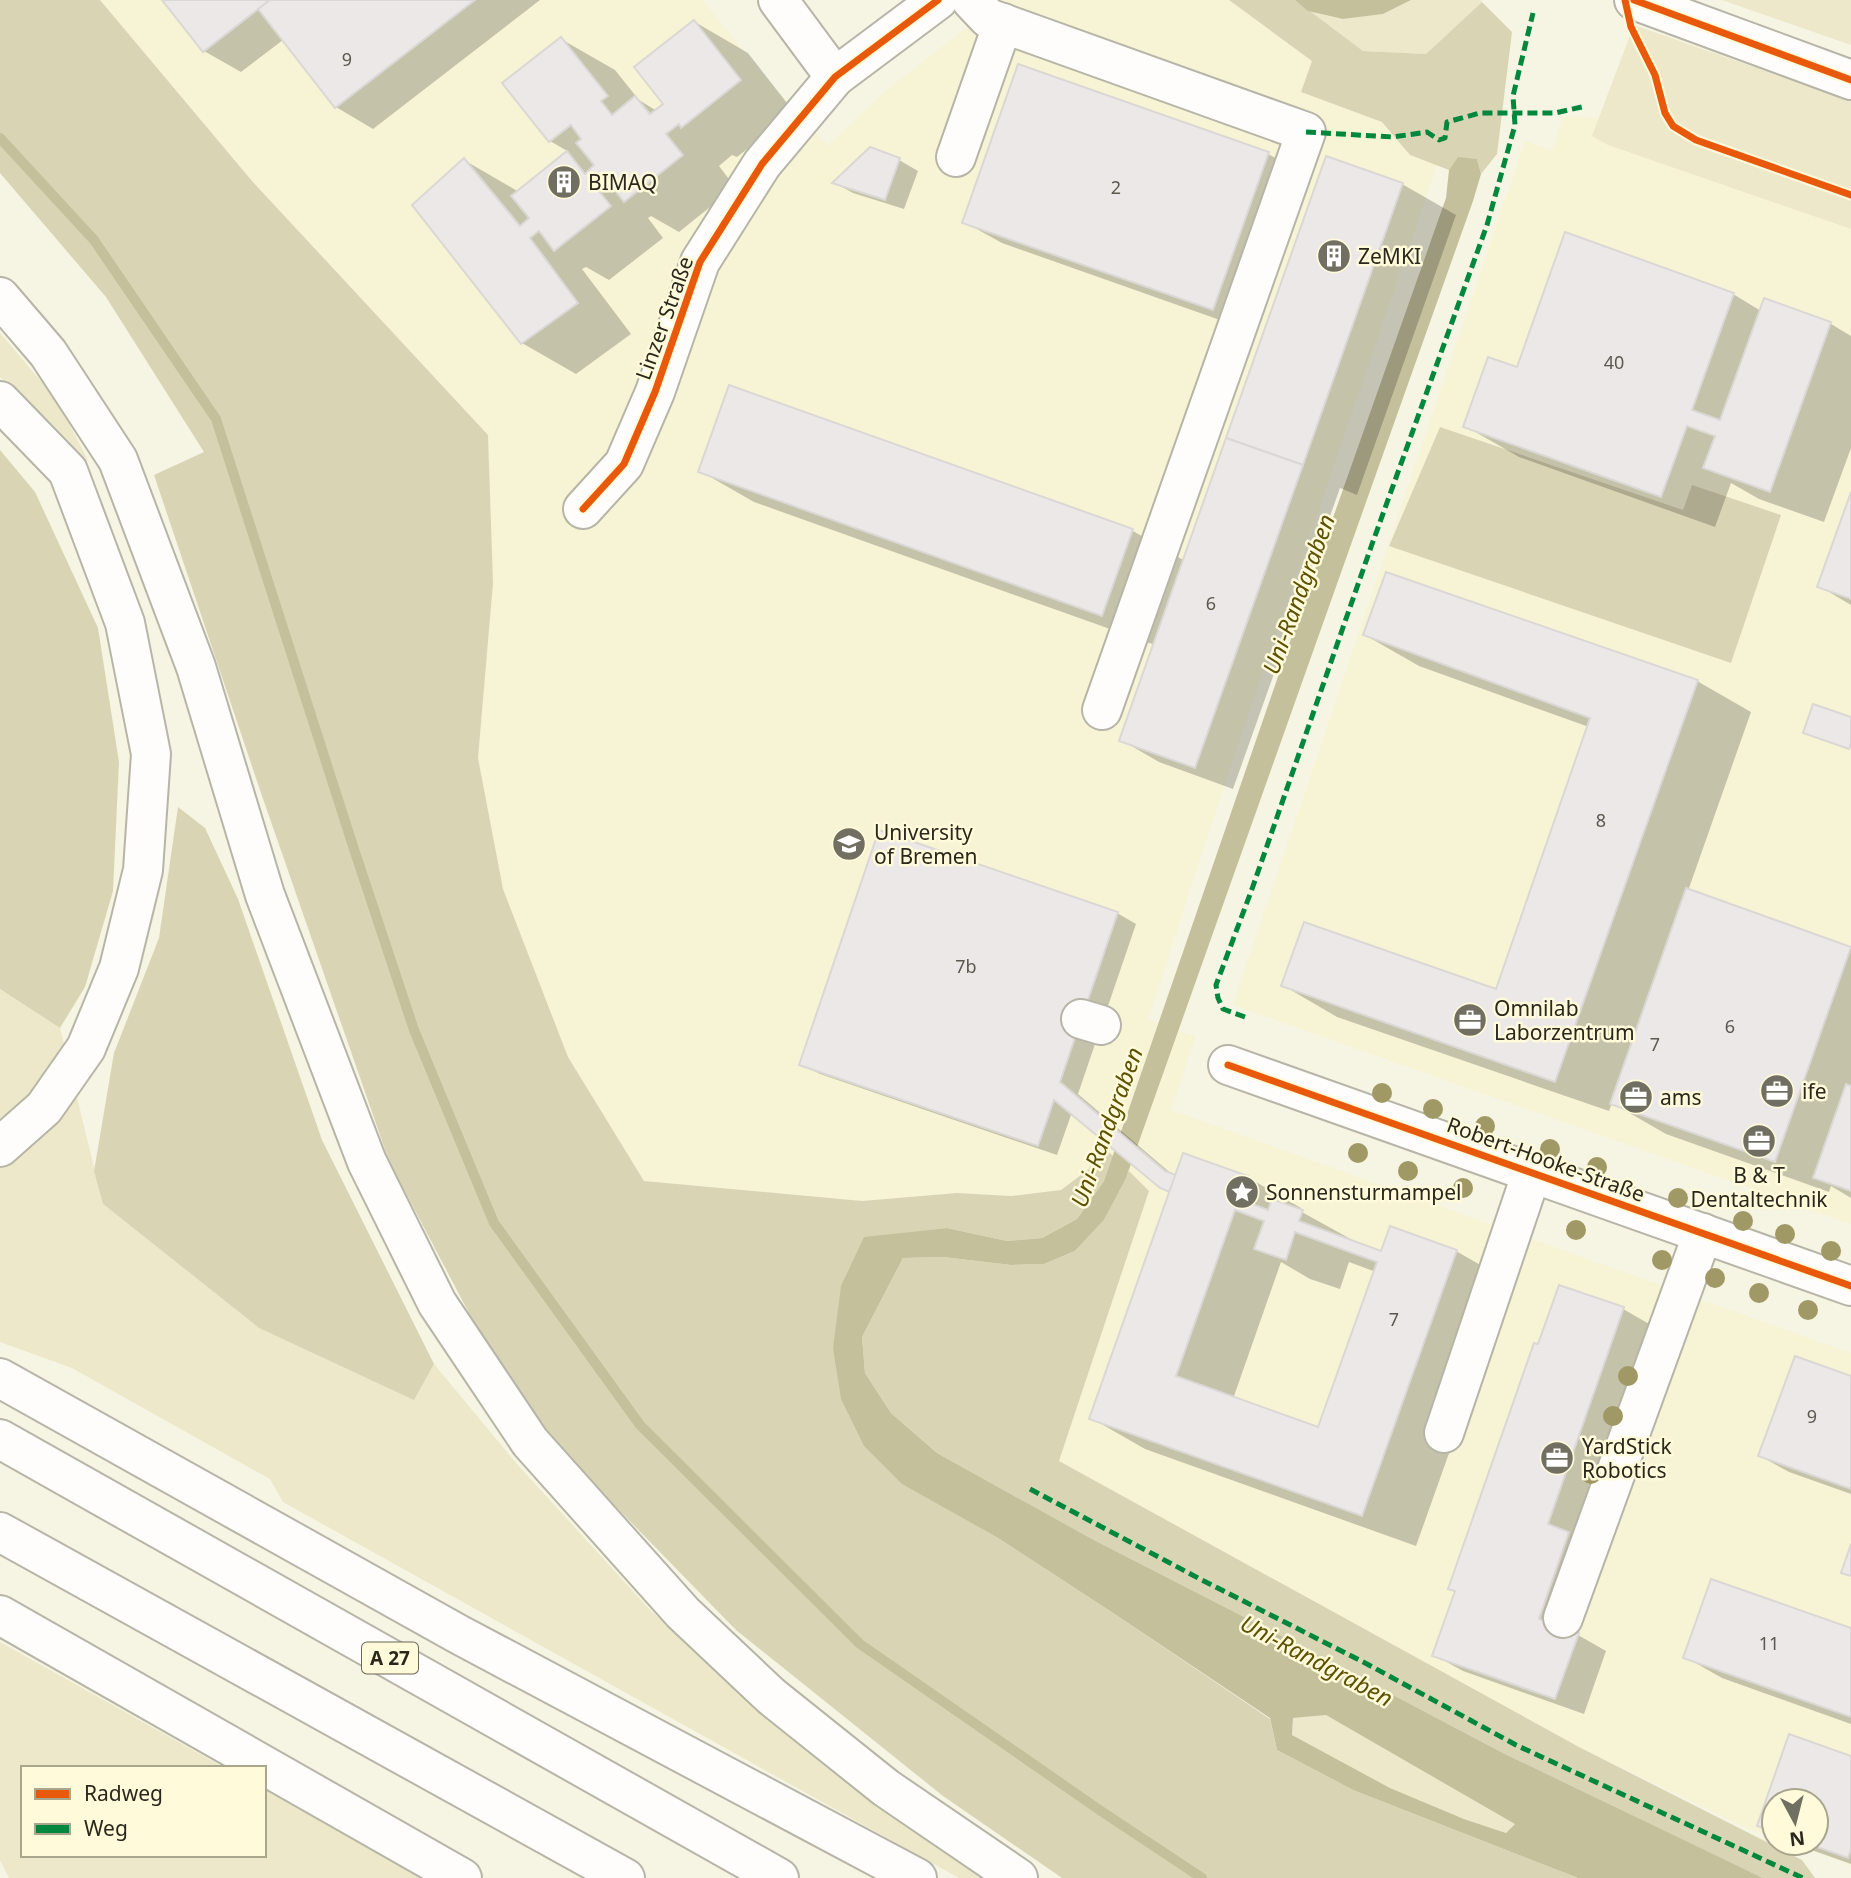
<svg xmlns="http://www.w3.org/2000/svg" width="1851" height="1878" font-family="'Noto Sans',sans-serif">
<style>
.built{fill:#f7f3d5}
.green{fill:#ece8c9}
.forest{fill:#d9d5b4}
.water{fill:#c4c09c;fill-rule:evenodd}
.shadow{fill:#0003;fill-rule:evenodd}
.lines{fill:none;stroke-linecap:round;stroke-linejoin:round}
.stream{stroke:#c4c09c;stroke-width:10}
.building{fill:#ede8e8;stroke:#dad7d4;stroke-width:2;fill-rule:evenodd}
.minor-casing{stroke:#b6b5a7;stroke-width:42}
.highway-casing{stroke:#b6b5a7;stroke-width:42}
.minor{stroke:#fefdfb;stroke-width:38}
.highway{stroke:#fefdfb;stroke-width:38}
.quiet{stroke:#00873e;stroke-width:5;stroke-dasharray:10 5;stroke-linecap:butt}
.cycleway-casing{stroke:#fefada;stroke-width:11}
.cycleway{stroke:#e8590c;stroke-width:7}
.tree{fill:#a09966}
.labels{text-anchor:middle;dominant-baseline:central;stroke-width:5;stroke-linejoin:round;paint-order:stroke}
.number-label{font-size:18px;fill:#5b584f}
.shield{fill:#fefada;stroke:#6a6755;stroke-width:2}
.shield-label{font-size:19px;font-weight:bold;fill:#2a281c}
.poi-label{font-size:21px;fill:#2a281c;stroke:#fefada;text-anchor:start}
.street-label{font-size:21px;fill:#2a281c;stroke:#fefada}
.water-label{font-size:23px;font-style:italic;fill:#5d5204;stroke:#fefada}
</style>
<rect width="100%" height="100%" fill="#f6f4e2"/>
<g class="built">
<polygon points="100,0 702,0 771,84 828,146 884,92 1002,0 1229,0 1312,61 1301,92 1382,122 1410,155 1437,165 1220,798 1148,1019 1195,1037 1171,1110 1851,1353 1851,1865 1790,1843 1816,1843 1816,1801 1774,1801 1774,1837 1745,1827 1579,1747 1059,1461 1149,1192 1101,1145 1089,1169 1061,1190 1011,1196 957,1193 862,1201 644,1181 568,1057 503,889 478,758 493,583 252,181"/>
<polygon points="1564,116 1598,118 1851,208 1851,1224 1233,1005 1525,141 1552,151"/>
</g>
<g class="green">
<polygon points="1411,0 1481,0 1482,2 1426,54 1363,51 1308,11 1343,19 1383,14"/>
<polygon points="1722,0 1851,0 1851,45"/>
<polygon points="1634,25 1851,101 1851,229 1608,145 1592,136"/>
<polygon points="0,333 56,399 89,462 51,423 0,377"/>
<polygon points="0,989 60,1028 103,1204 259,1328 414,1399 434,1364 516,1463 651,1611 805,1743 996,1878 959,1878 283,1502 270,1479 72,1368 0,1342"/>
<polygon points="0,1642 225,1768 23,1768 23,1855 264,1855 264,1789 426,1878 9,1878 0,1860"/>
<polygon points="1326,1715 1516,1823 1506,1833 1464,1819 1390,1788 1292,1735 1293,1718"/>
</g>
<g class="forest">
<polygon points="0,0 100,0 252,181 488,435 493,583 478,758 503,889 568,1057 644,1181 862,1201 957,1193 1011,1196 1061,1190 1089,1169 1100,1144 1113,1156 1104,1181 1077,1219 1042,1238 1007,1241 947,1228 864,1238 833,1348 903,1484 998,1538 1110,1611 1270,1719 1277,1750 1353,1790 1578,1878 1062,1878 943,1796 736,1630 543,1432 471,1317 389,1161 261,793 154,475 204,452 106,297 0,173"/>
<polygon points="1229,0 1295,0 1363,51 1426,54 1482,2 1512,32 1497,154 1481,174 1477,159 1458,158 1449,170 1410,155 1382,122 1301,92 1312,61"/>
<polygon points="1440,427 1683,510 1692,485 1781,515 1731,663 1389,546"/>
<polygon points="0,450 35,492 98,628 119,762 113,891 85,987 60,1028 0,989"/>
<polygon points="178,807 205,828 238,899 322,1140 434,1364 414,1400 259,1328 103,1204 94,1171 114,1053 159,938"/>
<polygon points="1129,1171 1149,1191 1059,1461 1579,1747 1802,1860 1815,1878 1763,1878 1727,1861 1503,1753 1291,1641 1094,1540 937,1453 891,1413 865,1373 862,1337 903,1258 943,1257 1011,1265 1044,1264 1075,1251 1104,1220"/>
</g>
<g class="water">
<polygon points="1295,0 1411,0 1383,14 1343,19 1308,11"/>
<path d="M1458 157 1477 159 1481 174 1473 201 1126 1178 1104 1220 1075 1251 1044 1264 1011 1265 943 1257 903 1258 862 1337 865 1373 891 1413 937 1453 1094 1540 1291 1641 1503 1753 1763 1878H1578L1353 1790 1277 1750 1270 1718 1110 1611 998 1538 902 1484 864 1446 841 1399 833 1348 841 1286 864 1237 947 1228 1007 1241 1042 1238 1077 1219 1104 1181 1323 546 1446 198 1449 170ZM1326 1715 1515 1824 1506 1833 1464 1819 1390 1788 1292 1735 1293 1718Z"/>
</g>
<g class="shadow">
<polygon points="165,0 540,0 373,129 336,107 283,40 241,72 204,51"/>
<polygon points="695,22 748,53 794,112 737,157 732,155 719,166 735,187 679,232 651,216 648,218 663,238 609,280 586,267 582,269 631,334 576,374 522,343 464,160 519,192 569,152 550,141 561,39 615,70 639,100 657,111 665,104"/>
<polygon points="1268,154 1306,175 1251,331 1002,243 964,222"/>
<polygon points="899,160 918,171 904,209 853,193 835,183"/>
<polygon points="1402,184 1456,215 1357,495 1340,488 1233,789 1159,762 1121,740 1155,645 754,502 700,471 730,387 1133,531 1185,561"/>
<polygon points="1733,294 1761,311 1765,301 1831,324 1851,336 1851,448 1824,522 1759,499 1731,483 1715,527 1519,457 1465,426 1518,369"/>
<polygon points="1851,497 1851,605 1819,586"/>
<polygon points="1365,635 1697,681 1751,712 1688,891 1851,948 1851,1198 1831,1186 1829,1192 1666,1134 1612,1103 1609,1111 1337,1017 1284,986 1497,991 1589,727 1419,666"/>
<path d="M1117 913 1136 924 1078 1094 1174 1176 1247 1177 1301 1208 1300 1211 1356 1242 1382 1253 1456 1251 1510 1282 1416 1546 1145 1449 1091 1418 1171 1193 1072 1112 1057 1155 820 1074 801 1064ZM1281 1262 1310 1279 1340 1289 1349 1262 1376 1272 1319 1430 1233 1399Z"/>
<polygon points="1623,1309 1651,1325 1569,1631 1578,1635 1606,1651 1584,1714 1463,1671 1434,1655 1456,1592 1450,1588"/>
<polygon points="1851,1378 1851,1494 1789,1472 1760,1456"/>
<polygon points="1851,1630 1851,1724 1722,1678 1685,1657"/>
<polygon points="1790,1737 1851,1758 1851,1864 1792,1843 1816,1843 1816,1801 1774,1801 1774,1834 1759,1825"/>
</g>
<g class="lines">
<polyline class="stream" points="0,138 94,240 216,419 352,843 414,1030 494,1223 640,1425 860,1644 1101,1811 1202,1878"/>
</g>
<g class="building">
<polygon points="162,0 270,0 203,52"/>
<polygon points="270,0 475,0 335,108 258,9"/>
<polygon points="694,20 741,80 681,128 679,124 666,134 683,155 624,202 605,178 595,186 611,206 554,251 539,231 530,238 578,303 521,344 412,205 464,158 520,226 529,218 511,196 567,151 585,174 594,165 576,143 581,139 571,125 549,142 502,83 561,37 608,96 601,101 612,115 635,96 650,114 663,104 634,67"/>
<polygon points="1018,64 1269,152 1213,310 962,223"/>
<polygon points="870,147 900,158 885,200 832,183"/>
<polygon points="1326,156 1403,183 1303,465 1226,438"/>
<polygon points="1565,232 1734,293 1692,410 1720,420 1764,298 1831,322 1770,492 1703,468 1715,436 1687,426 1661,497 1463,427 1488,357 1517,367"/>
<polygon points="729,385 1133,529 1102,616 698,472"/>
<polygon points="1226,438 1303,465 1195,768 1119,741"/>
<polygon points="1851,492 1851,599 1817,587"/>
<polygon points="1386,572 1698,680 1555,1082 1281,986 1304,922 1496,989 1590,718 1363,635"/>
<polygon points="1813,704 1851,717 1851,743 1849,749 1803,733"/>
<polygon points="879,830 1118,912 1060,1082 1165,1171 1176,1175 1170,1192 1160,1188 1054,1100 1038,1146 799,1065"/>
<polygon points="1686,888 1851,947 1775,1162 1610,1104"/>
<polygon points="1846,1084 1851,1086 1851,1191 1813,1178"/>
<path d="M1183 1153 1248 1176 1239 1199 1268 1210 1272 1199 1303 1210 1299 1221 1381 1251 1390 1226 1457 1250 1362 1516 1089 1419ZM1235 1210 1264 1221 1254 1249 1286 1260 1295 1232 1377 1262 1318 1427 1176 1376Z"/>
<polygon points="1559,1285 1624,1307 1548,1524 1569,1532 1539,1619 1579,1633 1555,1699 1432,1656 1455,1591 1448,1589 1534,1343 1538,1344"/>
<polygon points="1795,1356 1851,1376 1851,1489 1758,1456"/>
<polygon points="1851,1544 1851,1576 1841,1573"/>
<polygon points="1711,1579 1851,1628 1851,1717 1683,1658"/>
<polygon points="1789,1734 1851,1756 1851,1849 1848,1858 1806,1843 1816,1843 1816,1801 1774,1801 1774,1832 1757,1826"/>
</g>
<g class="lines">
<g class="minor-casing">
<g id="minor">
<polyline points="778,0 835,77"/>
<polyline points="971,0 988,18 1306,132 1102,710"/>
<polyline points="1634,0 1851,80"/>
<polyline points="956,157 1003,23"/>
<polyline points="583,509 624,464 655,392 700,262 762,164 835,77 938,0"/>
<polyline points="1081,1019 1101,1025"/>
<polyline points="1228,1065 1851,1286"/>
<polyline points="1444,1433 1532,1172"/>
<polyline points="1563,1618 1703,1233"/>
</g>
</g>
<g class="highway-casing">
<g id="highway">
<polyline points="0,297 48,353 118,460 196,667 265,895 367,1162 437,1303 530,1442 683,1613 771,1696 886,1788 1018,1878"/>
<polyline points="0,401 68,471 125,623 151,754 143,870 119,968 86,1048 44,1108 0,1147"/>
<polyline points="0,1378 458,1634 917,1878"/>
<polyline points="0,1439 779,1878"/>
<polyline points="0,1532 625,1878"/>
<polyline points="0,1615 462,1878"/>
</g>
</g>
<use href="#minor" class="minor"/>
<use href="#highway" class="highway"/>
<g class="quiet">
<polyline points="1306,132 1393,137 1427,132 1439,140 1445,138 1447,122 1480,113 1555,113 1586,106"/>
<polyline points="1245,1017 1223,1009 1218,998 1216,985 1252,889 1371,547 1487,225 1515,125 1513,96 1533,13"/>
<polyline points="1030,1489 1202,1580 1367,1664 1516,1745 1803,1878"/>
</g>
<g class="cycleway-casing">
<g id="cycleway">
<polyline points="1625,0 1631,27 1655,75 1665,113 1673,126 1696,140 1851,195"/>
<polyline points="1634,0 1851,80"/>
<polyline points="583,509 624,464 655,392 700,262 762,164 835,77 938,0"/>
<polyline points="1228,1065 1851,1286"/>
</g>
</g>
<use href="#cycleway" class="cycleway"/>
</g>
<g class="tree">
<circle cx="1382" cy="1093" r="10"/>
<circle cx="1433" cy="1109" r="10"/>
<circle cx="1485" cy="1126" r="10"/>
<circle cx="1550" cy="1149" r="10"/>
<circle cx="1358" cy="1153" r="10"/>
<circle cx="1597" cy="1167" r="10"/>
<circle cx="1408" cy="1171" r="10"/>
<circle cx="1463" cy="1188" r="10"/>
<circle cx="1678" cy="1198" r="10"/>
<circle cx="1743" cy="1221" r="10"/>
<circle cx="1576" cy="1230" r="10"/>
<circle cx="1785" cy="1234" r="10"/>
<circle cx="1831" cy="1251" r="10"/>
<circle cx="1662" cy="1260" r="10"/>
<circle cx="1715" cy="1278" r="10"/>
<circle cx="1759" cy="1293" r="10"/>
<circle cx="1808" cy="1310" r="10"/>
<circle cx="1628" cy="1376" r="10"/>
<circle cx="1613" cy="1416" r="10"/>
<circle cx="1591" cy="1474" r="10"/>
</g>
<defs>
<g id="building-disc" transform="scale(1.75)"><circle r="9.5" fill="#716f61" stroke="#fefada"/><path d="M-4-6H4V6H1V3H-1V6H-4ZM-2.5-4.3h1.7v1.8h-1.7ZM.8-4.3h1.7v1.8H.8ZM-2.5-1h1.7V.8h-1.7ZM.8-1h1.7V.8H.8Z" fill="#fff"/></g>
<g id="university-disc" transform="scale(1.75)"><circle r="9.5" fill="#716f61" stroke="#fefada"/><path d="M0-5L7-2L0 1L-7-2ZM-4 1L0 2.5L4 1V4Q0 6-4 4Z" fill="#fff"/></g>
<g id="office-disc" transform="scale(1.75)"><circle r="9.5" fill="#716f61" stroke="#fefada"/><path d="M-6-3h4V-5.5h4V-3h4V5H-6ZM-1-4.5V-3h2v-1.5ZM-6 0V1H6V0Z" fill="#fff"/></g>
<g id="sight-disc" transform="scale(1.75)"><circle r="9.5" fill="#716f61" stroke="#fefada"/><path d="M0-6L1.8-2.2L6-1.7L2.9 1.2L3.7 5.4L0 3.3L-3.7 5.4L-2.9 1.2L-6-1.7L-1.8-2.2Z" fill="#fff"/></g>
</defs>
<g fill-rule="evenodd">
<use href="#building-disc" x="564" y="182"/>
<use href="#building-disc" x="1334" y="256"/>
<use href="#university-disc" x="849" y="844"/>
<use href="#office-disc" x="1470" y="1020"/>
<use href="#office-disc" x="1777" y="1091"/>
<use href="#office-disc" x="1636" y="1097"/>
<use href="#office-disc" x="1759" y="1141"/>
<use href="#sight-disc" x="1242" y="1192"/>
<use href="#office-disc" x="1557" y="1458"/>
</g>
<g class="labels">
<g class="number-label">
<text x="347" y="59">9</text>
<text x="1116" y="187">2</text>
<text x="1614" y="362">40</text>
<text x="1211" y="603">6</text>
<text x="1601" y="820">8</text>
<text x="966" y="966">7b</text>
<text x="1730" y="1026">6</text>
<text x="1655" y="1044">7</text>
<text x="1394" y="1319">7</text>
<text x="1812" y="1416">9</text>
<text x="1769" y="1643">11</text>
</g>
<rect class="shield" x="362" y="1642.5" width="56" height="31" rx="5"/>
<g class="shield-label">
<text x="390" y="1658">A 27</text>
</g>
<g class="poi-label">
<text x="588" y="182">BIMAQ</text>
<text x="1358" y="256">ZeMKI</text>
<text x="874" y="832">University<tspan x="874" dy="24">of Bremen</tspan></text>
<text x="1494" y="1008">Omnilab<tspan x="1494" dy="24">Laborzentrum</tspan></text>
<text x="1802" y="1091">ife</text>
<text x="1660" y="1097">ams</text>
<text x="1759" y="1175" text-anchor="middle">B &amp; T<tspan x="1759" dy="24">Dentaltechnik</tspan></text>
<text x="1266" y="1192">Sonnensturmampel</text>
<text x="1582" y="1446">YardStick<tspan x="1582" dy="24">Robotics</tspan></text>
</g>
<g class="street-label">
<text transform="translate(664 318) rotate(-70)">Linzer Straße</text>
<text transform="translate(1546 1159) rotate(20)">Robert-Hooke-Straße</text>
</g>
<g class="water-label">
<text transform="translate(1298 594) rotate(-70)">Uni-Randgraben</text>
<text transform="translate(1106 1127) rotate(-70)">Uni-Randgraben</text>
<text transform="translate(1317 1660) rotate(28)">Uni-Randgraben</text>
</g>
</g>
<rect x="21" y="1766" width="245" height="91" fill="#fefada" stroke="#a9a68e" stroke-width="2"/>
<rect x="35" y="1789" width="35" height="10" fill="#e8590c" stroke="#a9a68e" stroke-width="2"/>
<text x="84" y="1801" font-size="21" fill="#2a281c">Radweg</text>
<rect x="35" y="1824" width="35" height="10" fill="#00873e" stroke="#a9a68e" stroke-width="2"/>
<text x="84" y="1836" font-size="21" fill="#2a281c">Weg</text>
<g transform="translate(1795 1822) rotate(173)"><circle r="33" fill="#fefada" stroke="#a9a68e" stroke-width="2"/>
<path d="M0-5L12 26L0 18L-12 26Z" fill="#716f61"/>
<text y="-10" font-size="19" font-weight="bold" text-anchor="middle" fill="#2a281c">N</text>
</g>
</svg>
